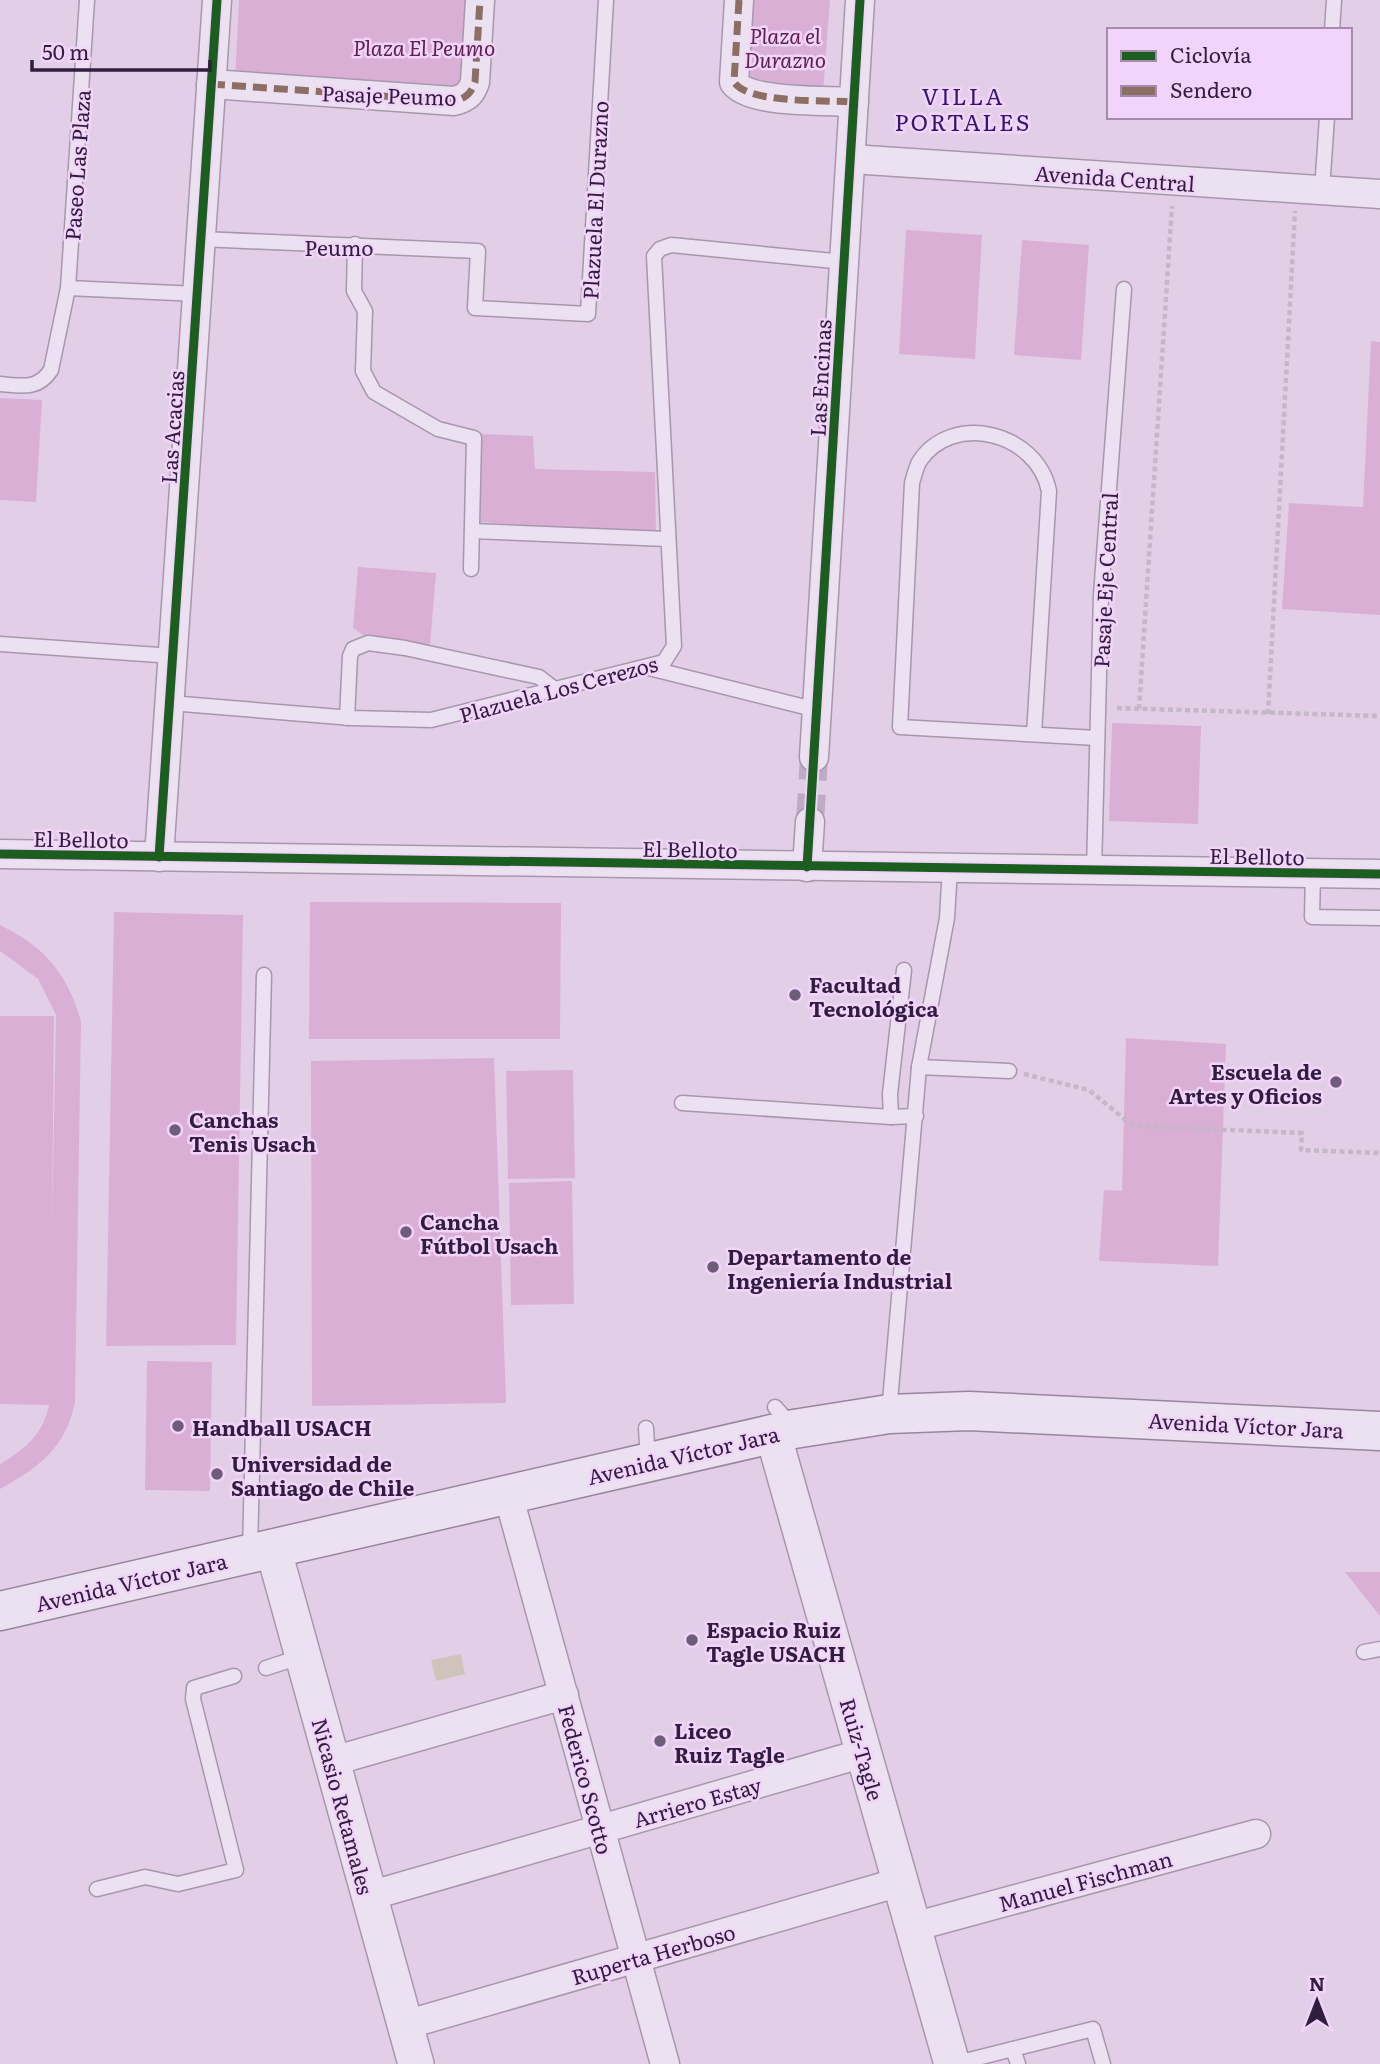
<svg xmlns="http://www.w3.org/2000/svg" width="1380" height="2064" font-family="Literata,serif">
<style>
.green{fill:#daafd6}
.water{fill:#cfc4ba}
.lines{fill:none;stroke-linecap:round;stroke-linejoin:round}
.minor-tunnel{stroke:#bfabc6;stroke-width:28;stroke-dasharray:28 14;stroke-linecap:butt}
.service-casing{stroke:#a797ad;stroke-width:17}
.minor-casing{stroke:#a797ad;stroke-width:31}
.tertiary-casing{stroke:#a797ad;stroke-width:38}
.secondary-casing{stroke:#97869d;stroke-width:41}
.path{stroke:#c4b7c8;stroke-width:4.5;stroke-dasharray:5 3.5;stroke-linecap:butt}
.service{stroke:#ece1f0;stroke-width:14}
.minor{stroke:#ece1f0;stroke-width:28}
.tertiary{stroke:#ece1f0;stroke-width:35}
.secondary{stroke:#ece1f0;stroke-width:38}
.quiet{stroke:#8d6e63;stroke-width:7;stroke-dasharray:14 7;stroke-linecap:butt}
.cycleway-casing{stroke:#f2d4fa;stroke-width:13}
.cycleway{stroke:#1b5e20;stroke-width:9}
.poi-dot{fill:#6f5b7a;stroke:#f2d4fa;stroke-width:2.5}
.labels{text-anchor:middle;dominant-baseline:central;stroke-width:5;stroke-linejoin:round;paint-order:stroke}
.park-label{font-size:21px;font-style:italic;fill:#5e2149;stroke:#f2d4fa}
.street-label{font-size:21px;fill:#301d3f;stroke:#f2d4fa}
.poi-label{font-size:21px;font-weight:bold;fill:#301d3f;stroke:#f2d4fa;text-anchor:start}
.neighbourhood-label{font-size:23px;letter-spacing:2px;fill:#311771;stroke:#f2d4fa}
</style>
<rect width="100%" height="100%" fill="#e3cee8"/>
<g class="green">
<polygon points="239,0 474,0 469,80 456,94 235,80"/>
<polygon points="745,0 830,0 823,92 739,80"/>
<polygon points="906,230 982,235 975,359 899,354"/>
<polygon points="1022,240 1089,245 1081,360 1014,355"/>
<polygon points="1371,341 1380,342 1380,615 1282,609 1289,503 1363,507"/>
<polygon points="0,398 42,400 36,502 0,500"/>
<polygon points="482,434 533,436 535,469 655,472 656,534 480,522"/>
<polygon points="358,567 436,573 430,645 371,640 353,628"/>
<polygon points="1112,723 1201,726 1198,824 1109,821"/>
<polygon points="310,902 561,903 560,1039 309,1039"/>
<polygon points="114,912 243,915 236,1345 106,1346"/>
<path d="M0 925C44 946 68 974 81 1021L75 1402C66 1447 39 1468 0 1489V1464C25 1449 43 1435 49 1405L0 1404V1016H54L52 1227 56 1015 38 979 0 951Z"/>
<polygon points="1126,1038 1226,1044 1218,1266 1099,1261 1104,1190 1122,1191"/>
<polygon points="494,1058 506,1403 312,1406 311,1061"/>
<polygon points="573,1070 575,1178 508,1179 506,1071"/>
<polygon points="572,1181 574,1304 511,1305 509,1183"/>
<polygon points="147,1361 212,1362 210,1491 145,1490"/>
<polygon points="1345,1572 1380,1572 1380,1616"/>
</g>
<polygon class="water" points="461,1654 465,1674 436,1681 431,1660"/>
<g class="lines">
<polyline class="minor-tunnel" points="810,822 814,757"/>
<g class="service-casing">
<g id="service">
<polyline points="1332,30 1334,0"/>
<polyline points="1322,190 1327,117"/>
<polyline points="201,239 478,251 475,308 588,314 606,0"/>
<polyline points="355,244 354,291 365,311 363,371 374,392 438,429 474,438 471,569"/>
<polyline points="68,288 197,294"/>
<path d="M0 384C22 386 38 390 51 370L68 288 87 0"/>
<polyline points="472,531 667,539"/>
<polyline points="0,644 173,656"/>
<polyline points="649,668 817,710"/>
<polyline points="170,703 352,718 431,720 664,662 674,646 654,256 660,249 671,245 844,262"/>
<polyline points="347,718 350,656 353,649 368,643 405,648 539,677 557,691"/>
<path d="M1034 734 1049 491C1037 432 952 411 919 462 916 468 914 476 912 483L900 727 1097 738"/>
<polyline points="1094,871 1101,595 1124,289"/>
<polyline points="1313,874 1312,917 1380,918"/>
<polyline points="904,970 890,1094 891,1117 916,1116"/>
<polyline points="919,1067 1009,1071"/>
<polyline points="682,1103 891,1117"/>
<polyline points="775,1407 791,1425"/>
<polyline points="889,1413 919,1067 947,918 950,868"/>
<polyline points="646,1428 648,1462"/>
<polyline points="250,1552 264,975"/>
<polyline points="1364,1652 1380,1649"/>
<polyline points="266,1668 303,1656"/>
<polyline points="97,1889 145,1877 178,1884 236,1870 193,1699 194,1688 234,1676"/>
<polyline points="1013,2049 1018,2064"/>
<polyline points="953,2064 1093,2029 1103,2064"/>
</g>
</g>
<g class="minor-casing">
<g id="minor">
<path d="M739 0 734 82C748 104 828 100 854 102"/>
<path d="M211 84 454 101C466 98 471 94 475 82L480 0"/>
<polyline points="851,159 1380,194"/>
<polyline points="814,757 860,0"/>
<polyline points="0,854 1380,874"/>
<polyline points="159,857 217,0"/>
<polyline points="807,867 810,822"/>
<polyline points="508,1494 665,2064"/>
<polyline points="333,1761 564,1695"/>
<polyline points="369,1896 864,1753"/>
<polyline points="913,1927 1256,1834"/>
<polyline points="405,2025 900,1882"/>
</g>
</g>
<g class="tertiary-casing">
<g id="tertiary">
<polyline points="773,1434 952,2064"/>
<polyline points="273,1548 416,2064"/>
</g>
</g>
<g class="secondary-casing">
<polyline id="secondary" points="0,1611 794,1429 889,1414 969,1411 1380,1431"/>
</g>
<g class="path">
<polyline points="1117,708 1380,716"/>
<polyline points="1139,709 1172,206"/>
<polyline points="1268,714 1295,211"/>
<polyline points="1024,1074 1089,1090 1133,1126 1302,1133 1301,1150 1380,1153"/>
</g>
<use href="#service" class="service"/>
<use href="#minor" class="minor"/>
<use href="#tertiary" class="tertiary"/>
<use href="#secondary" class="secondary"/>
<g class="quiet">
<path d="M739 0 734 82C748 104 828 100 854 102"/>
<path d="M211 84 454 101C466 98 471 94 475 82L480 0"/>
</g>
<g class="cycleway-casing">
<g id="cycleway">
<polyline points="0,854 1380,874"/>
<polyline points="159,857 217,0"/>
<polyline points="807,867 860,0"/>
</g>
</g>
<use href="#cycleway" class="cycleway"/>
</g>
<g class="poi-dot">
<circle cx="795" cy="995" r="7"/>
<circle cx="1336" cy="1082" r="7"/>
<circle cx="175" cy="1130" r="7"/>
<circle cx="406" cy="1232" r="7"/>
<circle cx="713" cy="1267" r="7"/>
<circle cx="178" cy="1426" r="7"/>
<circle cx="217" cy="1474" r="7"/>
<circle cx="692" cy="1640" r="7"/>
<circle cx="660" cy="1741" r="7"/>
</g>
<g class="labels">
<g class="park-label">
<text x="785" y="34">Plaza el<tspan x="785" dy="24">Durazno</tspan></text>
<text x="424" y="46">Plaza El Peumo</text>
</g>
<g class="street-label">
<text transform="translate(389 94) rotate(2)">Pasaje Peumo</text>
<text transform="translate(76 165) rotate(-86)">Paseo Las Plaza</text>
<text transform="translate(1115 177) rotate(4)">Avenida Central</text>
<text transform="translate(594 200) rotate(-87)">Plazuela El Durazno</text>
<text x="339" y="246">Peumo</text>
<text transform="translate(819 378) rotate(-87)">Las Encinas</text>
<text transform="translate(171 427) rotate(-86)">Las Acacias</text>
<text transform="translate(1104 580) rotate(-87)">Pasaje Eje Central</text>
<text transform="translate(558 688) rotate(-15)">Plazuela Los Cerezos</text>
<text transform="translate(81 838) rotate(1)">El Belloto</text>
<text transform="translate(690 848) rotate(1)">El Belloto</text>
<text transform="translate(1257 855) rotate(1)">El Belloto</text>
<text transform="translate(1246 1424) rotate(3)">Avenida Víctor Jara</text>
<text transform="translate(683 1454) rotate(-13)">Avenida Víctor Jara</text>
<text transform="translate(131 1581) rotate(-13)">Avenida Víctor Jara</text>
<text transform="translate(863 1749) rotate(74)">Ruiz-Tagle</text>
<text transform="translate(587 1779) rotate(75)">Federico Scotto</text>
<text transform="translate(697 1801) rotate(-16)">Arriero Estay</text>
<text transform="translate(344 1806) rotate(75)">Nicasio Retamales</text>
<text transform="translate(1085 1880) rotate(-15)">Manuel Fischman</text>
<text transform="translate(653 1953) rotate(-16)">Ruperta Herboso</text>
</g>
<g class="poi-label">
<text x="809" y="983">Facultad<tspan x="809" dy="24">Tecnológica</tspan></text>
<text x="1322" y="1070" text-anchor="end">Escuela de<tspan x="1322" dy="24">Artes y Oficios</tspan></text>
<text x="189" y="1118">Canchas<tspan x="189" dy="24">Tenis Usach</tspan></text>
<text x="420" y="1220">Cancha<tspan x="420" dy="24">Fútbol Usach</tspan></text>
<text x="727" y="1255">Departamento de<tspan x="727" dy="24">Ingeniería Industrial</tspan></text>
<text x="192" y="1426">Handball USACH</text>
<text x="231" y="1462">Universidad de<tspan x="231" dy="24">Santiago de Chile</tspan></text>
<text x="706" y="1628">Espacio Ruiz<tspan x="706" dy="24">Tagle USACH</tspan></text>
<text x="674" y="1729">Liceo<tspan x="674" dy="24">Ruiz Tagle</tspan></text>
</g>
<g class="neighbourhood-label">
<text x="963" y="95">VILLA<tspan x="963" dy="26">PORTALES</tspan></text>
</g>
</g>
<rect x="1107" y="28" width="245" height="91" fill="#f2d4fa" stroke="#a48baf" stroke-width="2"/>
<rect x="1121" y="51" width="35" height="10" fill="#1b5e20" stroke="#a48baf" stroke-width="2"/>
<text x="1170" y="63" font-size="21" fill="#301d3f">Ciclovía</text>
<rect x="1121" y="86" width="35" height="10" fill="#8d6e63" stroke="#a48baf" stroke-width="2"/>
<text x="1170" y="98" font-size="21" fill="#301d3f">Sendero</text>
<g transform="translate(1317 2001)" stroke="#f2d4fa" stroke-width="5" paint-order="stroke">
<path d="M0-5L12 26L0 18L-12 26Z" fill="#301d3f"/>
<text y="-10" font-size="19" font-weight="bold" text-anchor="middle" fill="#301d3f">N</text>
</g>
<path d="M32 60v10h178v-10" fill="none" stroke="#301d3f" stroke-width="3.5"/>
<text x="42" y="60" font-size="21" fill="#301d3f" stroke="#f2d4fa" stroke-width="5" paint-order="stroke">50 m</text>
</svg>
